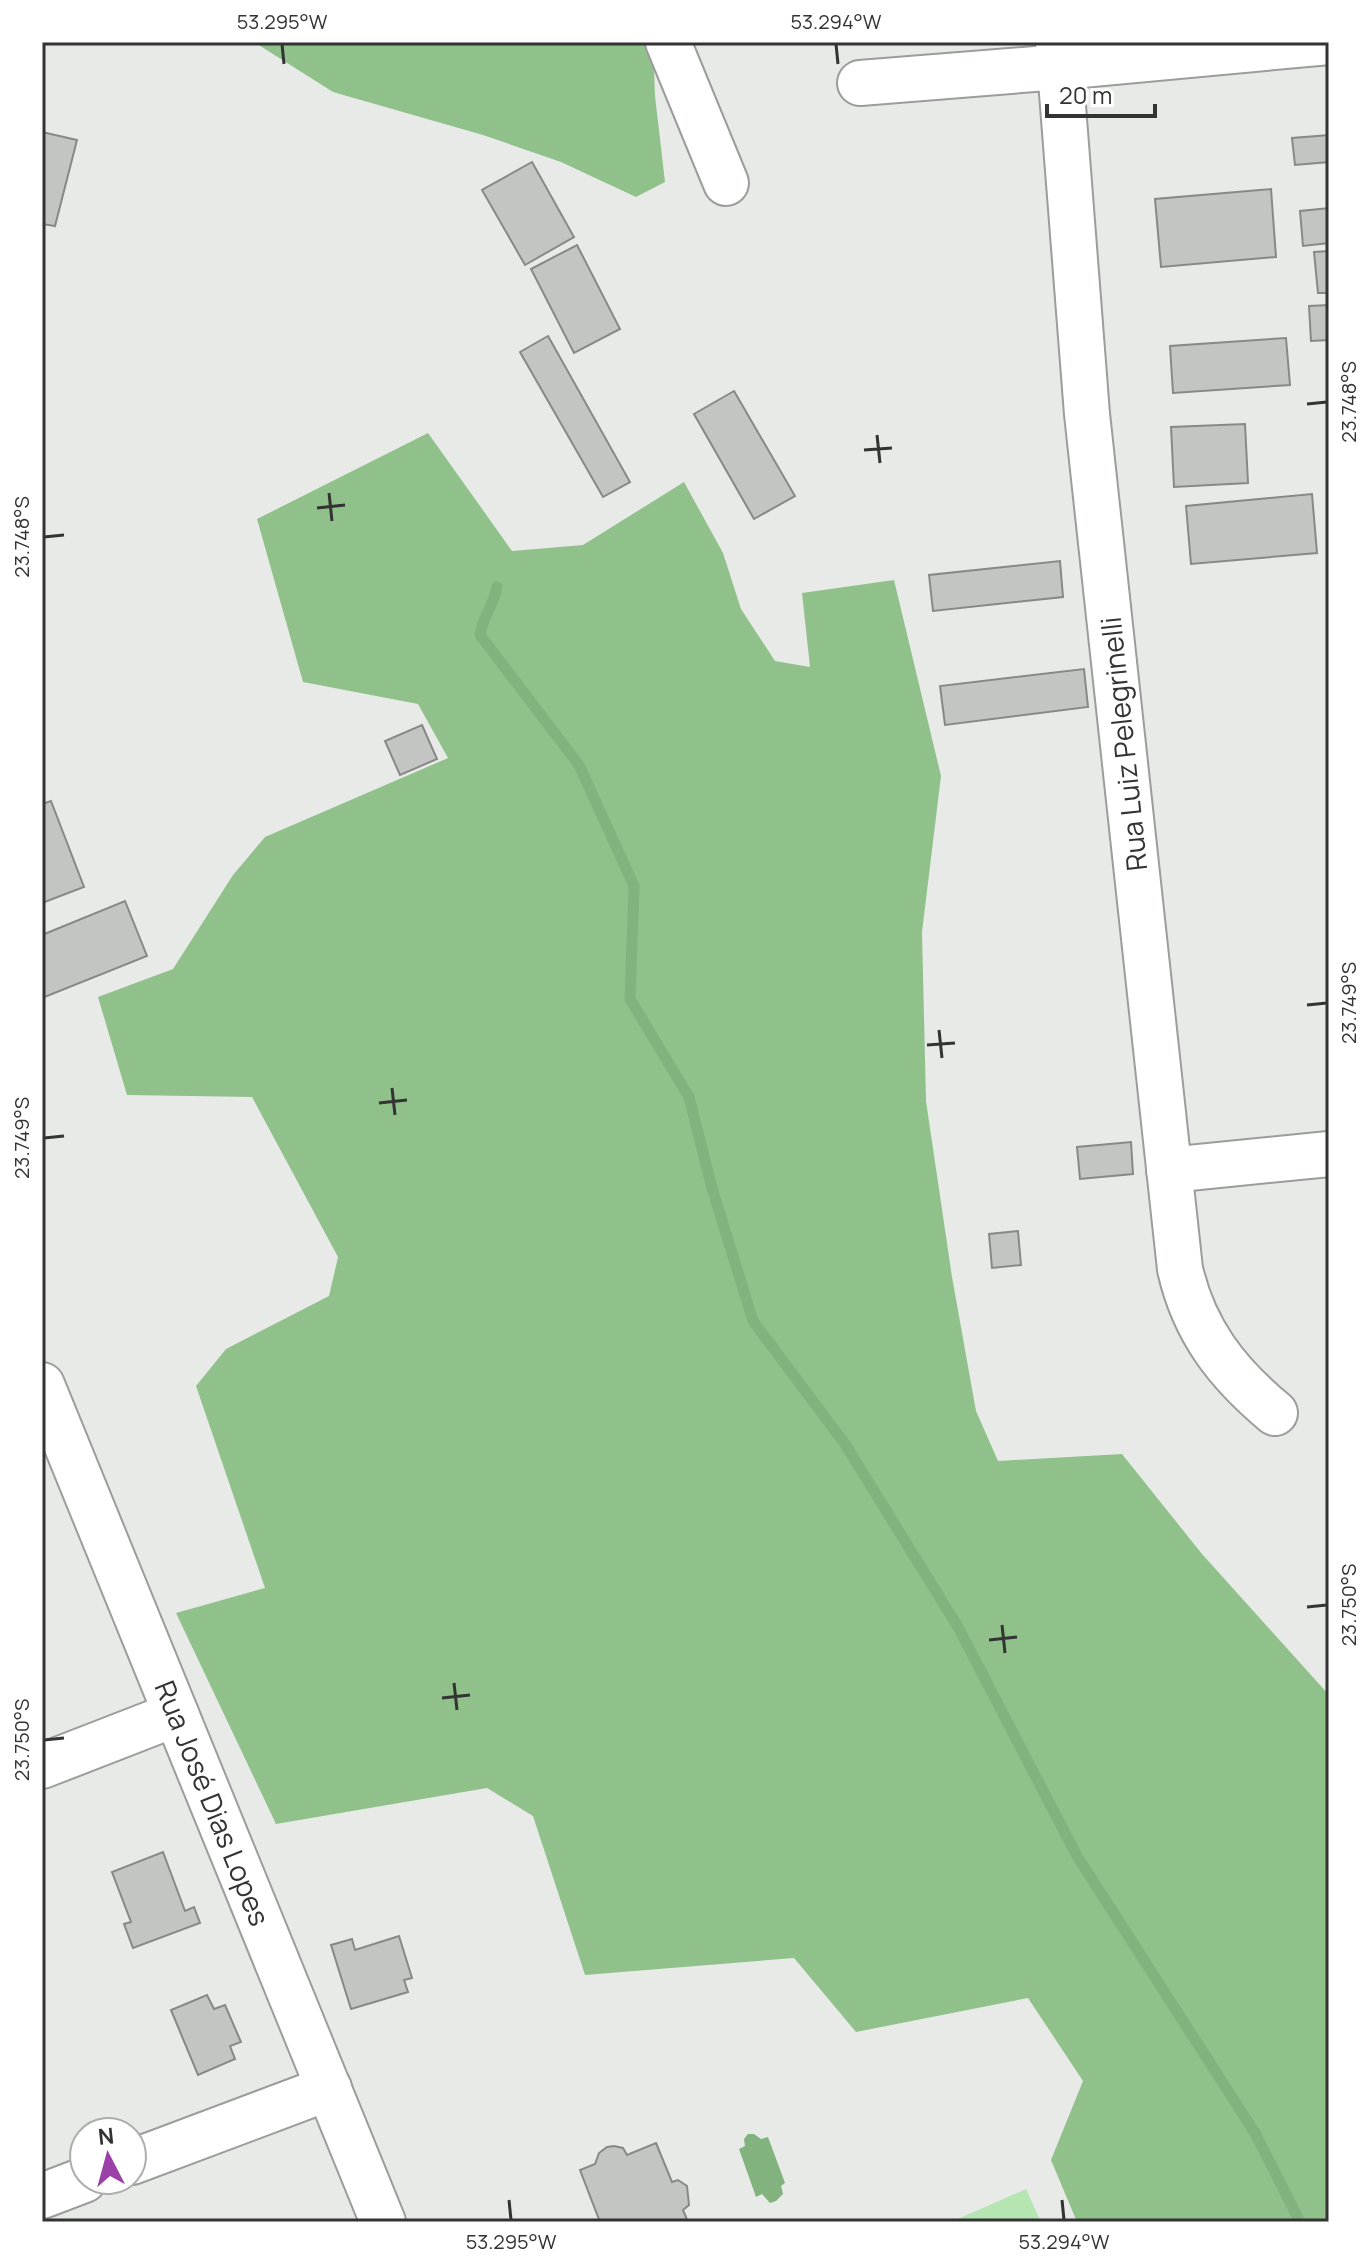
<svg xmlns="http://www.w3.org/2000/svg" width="1371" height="2264" font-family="Manrope,sans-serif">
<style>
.green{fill:#b5e5b0}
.forest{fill:#90c18b}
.water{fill:#82b27d}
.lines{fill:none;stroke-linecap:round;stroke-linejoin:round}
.stream{stroke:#82b27d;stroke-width:11}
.building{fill:#c3c5c2;stroke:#878987;stroke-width:2}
.minor-casing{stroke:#9b9d9b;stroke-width:48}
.minor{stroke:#fff;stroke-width:44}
.ticks{fill:none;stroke:#323332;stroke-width:3}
.labels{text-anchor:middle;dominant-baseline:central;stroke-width:6;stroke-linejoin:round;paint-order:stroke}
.street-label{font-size:28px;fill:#323332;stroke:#fff}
.neatline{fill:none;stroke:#323332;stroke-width:3}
.ticks-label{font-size:20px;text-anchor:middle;fill:#323332}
</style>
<rect width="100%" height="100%" fill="#e8eae8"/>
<polygon class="green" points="1026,2189 1041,2222 951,2222"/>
<g class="forest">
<polygon points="254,42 452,42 454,44 458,42 653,42 655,96 665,182 636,197 561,162 483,135 333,92"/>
<polygon points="428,433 512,551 583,545 684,482 723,553 741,609 775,661 810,667 802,593 894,580 941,776 922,932 926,1101 952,1277 976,1411 998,1461 1122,1454 1202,1554 1329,1695 1329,2222 1077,2222 1051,2160 1083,2081 1028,1998 856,2032 794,1958 585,1975 533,1816 487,1788 276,1824 176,1613 265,1588 196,1386 226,1349 329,1296 338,1257 252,1097 127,1095 98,997 173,969 233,875 265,837 448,758 418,704 303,682 257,519"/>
</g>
<polygon class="water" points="748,2134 754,2134 761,2139 768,2137 785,2183 781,2186 783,2194 776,2201 770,2203 762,2194 756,2197 739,2149 745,2146 744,2139"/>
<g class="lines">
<path class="stream" d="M497 587C494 605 483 615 480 635L579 765 634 886 630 999 689 1097 712 1188 753 1321 845 1444 958 1627 1077 1856 1255 2133 1300 2222"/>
</g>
<g class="building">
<polygon points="42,132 77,140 55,226 42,224"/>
<polygon points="1329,135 1329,162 1295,165 1292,138"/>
<polygon points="532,162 574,237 525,265 482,190"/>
<polygon points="1271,189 1276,257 1161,267 1155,199"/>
<polygon points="1329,208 1329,243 1303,246 1300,211"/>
<polygon points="577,245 620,329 574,353 531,269"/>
<polygon points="1329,251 1329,293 1318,293 1314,252"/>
<polygon points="1329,305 1329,340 1311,341 1309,306"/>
<polygon points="548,336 630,482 603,497 520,352"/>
<polygon points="1286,338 1290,385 1173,393 1170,346"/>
<polygon points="734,391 795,496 754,519 694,414"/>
<polygon points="1245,424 1248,483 1174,487 1171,427"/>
<polygon points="1312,494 1317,553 1191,564 1186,506"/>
<polygon points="1060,561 1063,597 933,611 929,575"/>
<polygon points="1084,669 1088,707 945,725 940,686"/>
<polygon points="422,725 437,759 400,775 385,741"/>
<polygon points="51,801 84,887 42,903 42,804"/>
<polygon points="125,901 147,956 42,998 42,935"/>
<polygon points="1131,1142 1133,1174 1080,1179 1077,1147"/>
<polygon points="1018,1231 1021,1265 992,1268 989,1234"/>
<polygon points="163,1852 185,1911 194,1907 200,1923 133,1948 124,1924 131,1922 112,1872"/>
<polygon points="399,1936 412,1978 404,1980 408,1992 351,2009 331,1945 352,1939 355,1950"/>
<polygon points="207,1995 214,2009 225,2005 241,2042 230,2046 235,2059 198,2075 171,2010"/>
<polygon points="656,2143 672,2182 678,2180 687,2186 689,2205 683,2210 688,2222 600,2222 580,2170 595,2164 599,2153 607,2147 614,2146 623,2148 627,2155"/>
</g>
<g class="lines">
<g class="minor-casing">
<g id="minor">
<polyline points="668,42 726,183"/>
<path d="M1058 42 1087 414 1180 1269C1194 1331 1227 1373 1275 1413"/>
<polyline points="860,83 1060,67 1329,42"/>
<polyline points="1169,1170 1329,1154"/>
<polyline points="42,1385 383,2222"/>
<polyline points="42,1766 176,1714"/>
<polyline points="132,2162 329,2088"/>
<polyline points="42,2196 84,2180"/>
</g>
</g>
<use href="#minor" class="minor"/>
</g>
<path class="ticks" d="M282 44 284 64M836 44 838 64M1307 404 1327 402M877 435 880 463M864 450 892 448M329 493 332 521M317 508 345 505M44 537 64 535M1307 1005 1327 1003M939 1030 942 1058M927 1045 955 1043M392 1088 395 1115M379 1103 407 1100M44 1138 64 1136M1307 1607 1327 1605M1002 1625 1005 1653M989 1640 1017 1637M454 1683 457 1710M442 1698 470 1695M44 1740 64 1738M509 2200 511 2220M1062 2200 1064 2220"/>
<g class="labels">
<g class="street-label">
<text transform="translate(1123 744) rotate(-96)">Rua Luiz Pelegrinelli</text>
<text transform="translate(213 1803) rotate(68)">Rua José Dias Lopes</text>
</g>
</g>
<rect width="1371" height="2264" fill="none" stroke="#ffffff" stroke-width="88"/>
<g transform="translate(108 2156) rotate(354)"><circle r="38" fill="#ffffff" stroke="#adadad" stroke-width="2"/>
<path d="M0-6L14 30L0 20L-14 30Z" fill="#9b3fa9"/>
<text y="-12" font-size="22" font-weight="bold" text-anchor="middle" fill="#323332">N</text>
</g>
<path d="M1047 104v12h108v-12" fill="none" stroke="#323332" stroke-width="4"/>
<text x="1059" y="104" font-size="24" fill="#323332" stroke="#ffffff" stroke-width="6" paint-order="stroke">20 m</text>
<rect x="44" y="44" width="1283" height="2176" class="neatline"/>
<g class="ticks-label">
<text x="282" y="29">53.295°W</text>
<text x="836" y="29">53.294°W</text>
<text transform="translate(1349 402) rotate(-90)" y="7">23.748°S</text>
<text transform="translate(22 537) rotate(-90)" y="7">23.748°S</text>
<text transform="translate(1349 1003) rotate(-90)" y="7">23.749°S</text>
<text transform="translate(22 1138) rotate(-90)" y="7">23.749°S</text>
<text transform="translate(1349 1605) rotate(-90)" y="7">23.750°S</text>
<text transform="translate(22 1740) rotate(-90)" y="7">23.750°S</text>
<text x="511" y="2249">53.295°W</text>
<text x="1064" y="2249">53.294°W</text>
</g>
</svg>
